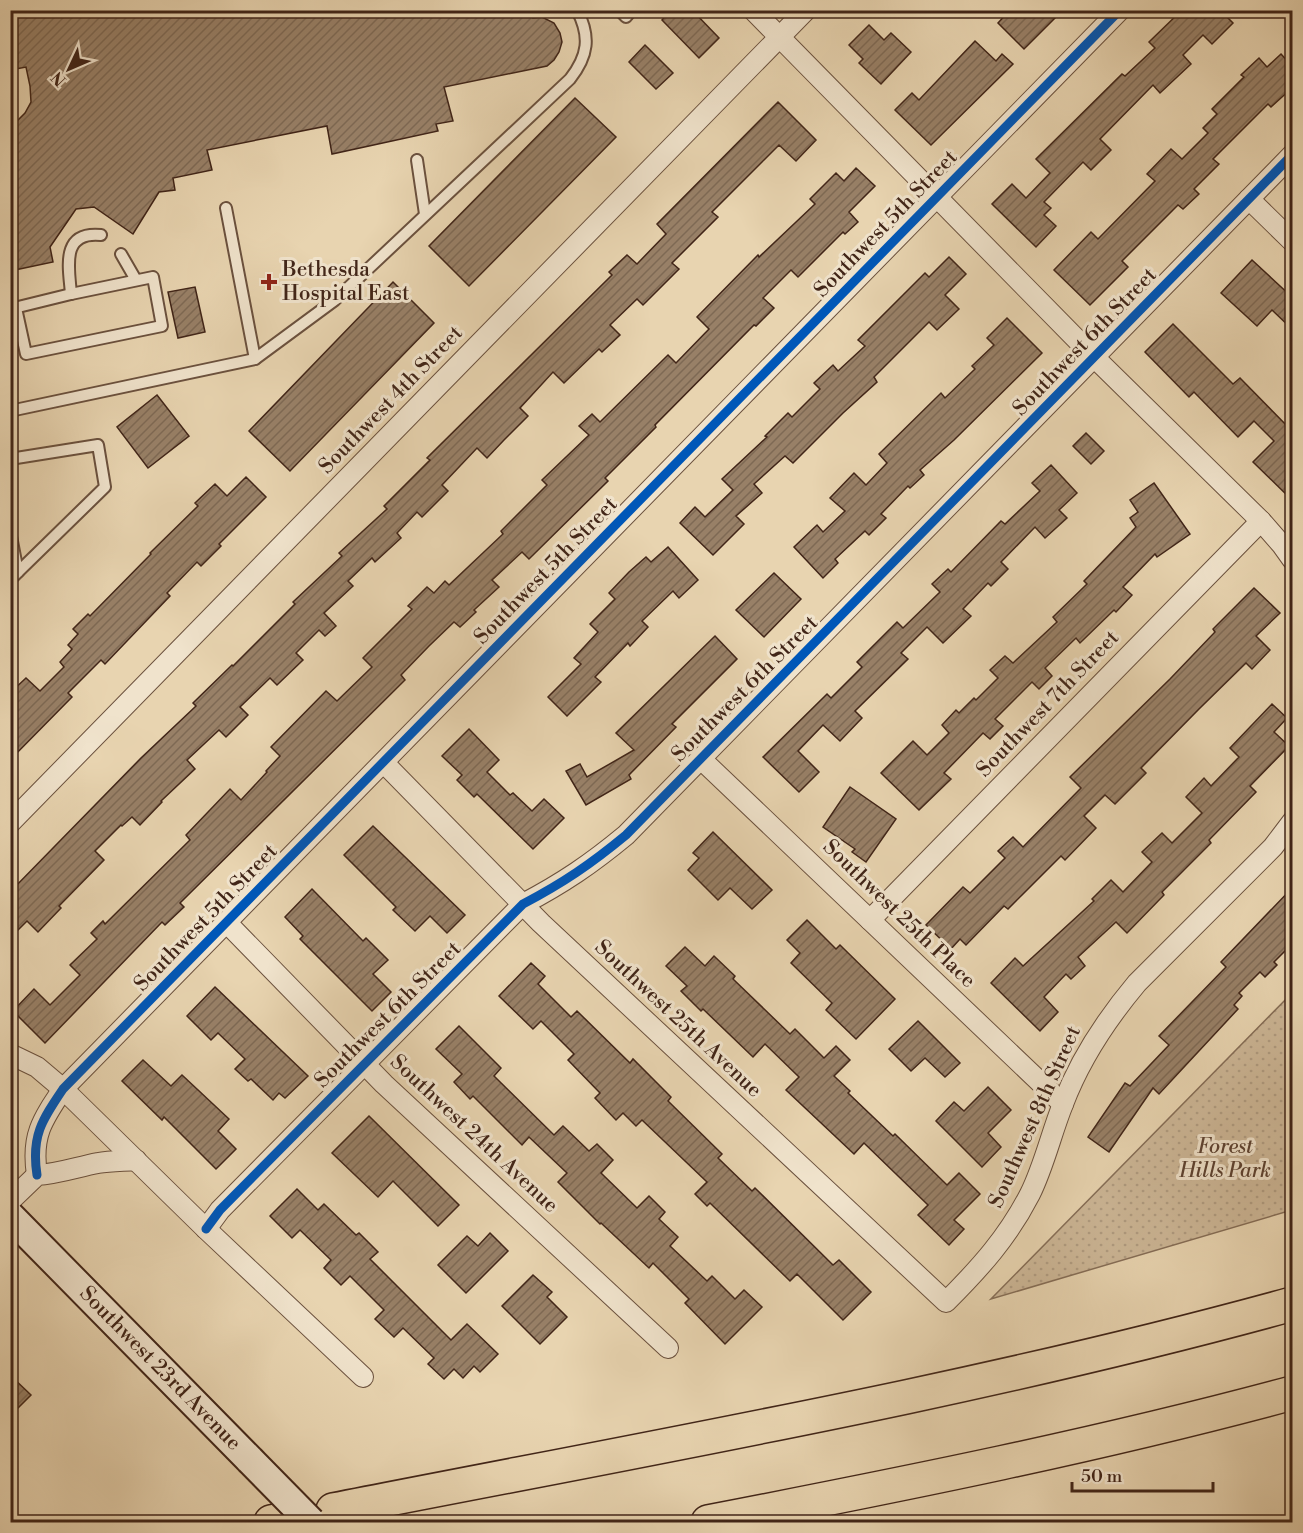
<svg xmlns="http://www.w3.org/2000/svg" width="1303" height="1533" font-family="'Libre Bodoni',serif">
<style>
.grass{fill:url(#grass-dots);stroke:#866e57;stroke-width:1.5}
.building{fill:url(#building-hatch);stroke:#412518;stroke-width:1.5}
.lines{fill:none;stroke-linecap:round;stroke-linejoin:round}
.lane-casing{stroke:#6b513e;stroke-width:14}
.street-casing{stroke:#6b513e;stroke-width:22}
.secondary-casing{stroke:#412518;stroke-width:32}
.highway-casing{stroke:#412518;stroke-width:36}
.lane{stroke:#f0e3cc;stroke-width:10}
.street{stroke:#f0e3cc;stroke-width:20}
.secondary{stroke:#f0e3cc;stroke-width:28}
.highway{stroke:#e8d4b0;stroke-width:33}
.secondary-bridge-casing{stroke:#412518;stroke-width:32;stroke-linecap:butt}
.secondary-bridge{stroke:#f0e3cc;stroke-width:28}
.cycleway-casing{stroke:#f0e3cc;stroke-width:13}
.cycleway{stroke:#0057b8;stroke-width:9}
.poi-dot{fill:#8f2418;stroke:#f0e3cc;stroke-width:2}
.labels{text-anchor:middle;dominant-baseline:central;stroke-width:6;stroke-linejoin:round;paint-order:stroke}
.street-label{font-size:21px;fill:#412518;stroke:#f0e3cc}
.poi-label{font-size:21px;fill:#412518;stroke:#f0e3cc;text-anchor:start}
.park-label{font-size:21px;font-style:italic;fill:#5d4231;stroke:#f0e3cc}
</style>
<defs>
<pattern id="grass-dots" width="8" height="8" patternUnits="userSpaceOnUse" patternTransform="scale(1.5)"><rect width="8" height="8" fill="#ccb696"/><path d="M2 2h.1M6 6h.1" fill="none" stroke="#b09c81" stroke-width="1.8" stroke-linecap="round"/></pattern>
<pattern id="building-hatch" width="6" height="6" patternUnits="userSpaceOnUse" patternTransform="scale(1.5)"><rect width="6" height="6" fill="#988067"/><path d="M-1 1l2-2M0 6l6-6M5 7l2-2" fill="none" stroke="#7e6954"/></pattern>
</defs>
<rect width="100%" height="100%" fill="#e8d4b0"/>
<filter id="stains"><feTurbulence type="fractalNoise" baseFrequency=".00333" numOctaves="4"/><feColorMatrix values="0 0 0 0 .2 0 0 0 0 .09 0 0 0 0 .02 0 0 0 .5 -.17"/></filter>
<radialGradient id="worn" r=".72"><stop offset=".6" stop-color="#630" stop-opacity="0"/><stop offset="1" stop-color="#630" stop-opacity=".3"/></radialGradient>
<polygon class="grass" points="1292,993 1292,1210 991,1299"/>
<g class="building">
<polygon points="10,10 532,10 533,18 542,17 554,23 560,33 562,42 559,52 554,60 547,66 444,87 453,121 436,124 438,131 332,154 327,126 207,150 212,170 173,178 175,190 159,192 133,234 94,207 76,209 50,247 53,262 10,271 10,122 18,120 25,113 31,102 30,86 26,67 10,70"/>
<polygon points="671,10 692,10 719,38 699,58 662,20"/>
<polygon points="1010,10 1063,10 1024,49 998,23"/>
<polygon points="1182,10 1220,10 1233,23 1212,44 1203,35 1183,55 1191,64 1160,93 1153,85 1100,139 1111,150 1091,170 1083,162 1044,202 1051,208 1044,215 1056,226 1036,247 992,204 1012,184 1026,198 1050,173 1036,159 1122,74 1125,76 1155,48 1149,42"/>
<polygon points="869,25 884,40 891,33 911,52 881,84 859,63 863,59 849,45"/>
<polygon points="975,41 996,61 1002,54 1013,64 931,145 895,110 912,93 919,100"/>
<polygon points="645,45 673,73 656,89 629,62"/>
<polygon points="1281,54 1293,67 1293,87 1271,107 1268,104 1213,159 1219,164 1194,189 1199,194 1183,209 1178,205 1122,261 1128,267 1090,305 1054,270 1091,232 1098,239 1155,181 1147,174 1171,149 1182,159 1208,133 1203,128 1217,114 1212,109 1244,77 1241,75 1259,58 1267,67"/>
<polygon points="575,98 616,137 469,286 429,246"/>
<polygon points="778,102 816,140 796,161 779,145 712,212 718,217 672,263 679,269 643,305 637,299 610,325 620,335 602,352 599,349 564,383 553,372 520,408 528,416 504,440 487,458 477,448 442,485 448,491 422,517 417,512 397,533 401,538 375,562 372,558 348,581 353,586 324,613 336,626 325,636 319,630 296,653 303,660 277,685 270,678 240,707 248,715 226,737 219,730 187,760 195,769 161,801 162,802 140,825 132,817 122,826 121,825 95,851 104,860 59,906 61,908 38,932 27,921 10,938 10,892 141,758 196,706 193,703 232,665 233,666 295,604 293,602 342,556 339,553 387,509 384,506 430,460 427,458 612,275 609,272 627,255 637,264 666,234 657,224"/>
<polygon points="856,168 875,186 849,212 858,222 845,234 843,232 798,277 791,270 763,298 774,308 756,326 754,325 655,425 656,427 605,478 608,481 529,559 522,552 492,580 499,587 474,610 476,612 460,627 454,622 429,646 401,675 405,680 180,903 184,907 165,925 162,922 45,1043 13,1011 34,989 50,1005 80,975 70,965 97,939 91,933 103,921 105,924 190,840 186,835 230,789 241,800 267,772 266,771 280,756 271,747 326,691 337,701 372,667 363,658 412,609 408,606 427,587 434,593 445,581 449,585 503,534 501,531 547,485 542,480 589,435 579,426 592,414 600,422 668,355 676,363 709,329 697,317 758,255 759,257 815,204 810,199 836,173 844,181"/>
<polygon points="949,257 966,274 945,295 959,309 937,330 929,322 874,377 877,382 843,413 793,463 785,456 754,484 762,493 736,516 744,524 713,555 680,523 695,507 705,517 733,490 722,479 767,437 765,436 788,413 792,417 820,389 814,383 833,365 838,371 865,346 858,340 925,273 929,277"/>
<polygon points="1252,260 1293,298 1293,330 1272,310 1257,326 1221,293"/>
<polygon points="393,282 434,323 290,471 249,431"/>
<polygon points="195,287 205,332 178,338 168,292"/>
<polygon points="1007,318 1042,353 954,440 920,470 924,475 910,488 908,486 881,514 886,518 869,535 865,531 835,559 838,563 823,578 794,547 817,525 823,532 845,511 830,498 854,473 866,485 887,463 879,454 941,393 945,398 975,369 972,366 994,345 987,338"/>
<polygon points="1173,324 1233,384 1240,378 1293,432 1293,501 1253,462 1274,441 1254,421 1238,437 1194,392 1189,397 1145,352"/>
<polygon points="157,395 189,436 148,468 117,427"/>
<polygon points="1086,433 1104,451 1091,464 1073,446"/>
<polygon points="1051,465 1077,493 1059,510 1067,518 1045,538 1035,527 1001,562 1008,569 991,586 988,583 963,609 971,616 943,643 927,627 901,653 908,659 855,711 862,718 840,741 823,725 798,751 819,772 799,792 763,757 827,694 831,698 862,667 857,662 897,622 903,628 940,592 932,584 948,569 951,572 1001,521 1005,524 1040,491 1032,483"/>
<polygon points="246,477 266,497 219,544 221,546 201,566 197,562 167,593 170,596 105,664 101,660 68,693 72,697 10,760 10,693 26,678 40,691 64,667 60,662 72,649 68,645 78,634 73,629 88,614 90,616 151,554 150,553 198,506 195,503 215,484 227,496"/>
<polygon points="1154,483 1190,534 1157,557 1155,554 1123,587 1132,595 1116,612 1114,610 1080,643 1076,638 1045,668 1052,676 1039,689 1032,682 995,719 1003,726 990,739 983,733 944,773 951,779 919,810 881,773 913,741 927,755 949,733 942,725 956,710 959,713 974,698 976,700 998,678 990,670 1005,656 1013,663 1057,622 1053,617 1087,584 1084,581 1136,527 1130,518 1138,512 1130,500"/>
<polygon points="668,547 698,580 679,598 673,591 642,621 648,627 630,646 628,643 595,677 601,682 567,716 548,697 581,664 574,658 598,632 590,624 615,599 609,593 629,572 646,557 651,562"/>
<polygon points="774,573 801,599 764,637 736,610"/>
<polygon points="1254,588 1280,613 1256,636 1270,650 1252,669 1246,663 1199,709 1141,768 1146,773 1115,804 1105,795 1084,816 1096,828 1065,860 1061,856 1008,909 1004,906 966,945 960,939 951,949 926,925 963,887 970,893 1005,858 998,851 1013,837 1023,847 1081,788 1070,777 1170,679 1215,632 1213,629"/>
<polygon points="715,636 737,659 672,724 676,727 629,775 631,779 586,805 566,771 580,764 587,777 634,750 616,733"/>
<polygon points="1272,704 1287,718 1274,732 1289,746 1250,786 1256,792 1209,840 1211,843 1162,892 1164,895 1127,933 1116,922 1078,957 1085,966 1071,979 1066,974 1044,997 1058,1012 1040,1031 991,983 1015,958 1023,966 1094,901 1092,899 1111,880 1123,892 1152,862 1142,852 1162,833 1172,843 1202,813 1186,797 1204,778 1211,786 1239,757 1230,748"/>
<polygon points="469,729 499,760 487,772 510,795 513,793 532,811 544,799 564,818 533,849 477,794 474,797 457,780 462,775 442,756"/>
<polygon points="850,787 896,819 866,862 852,852 855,849 823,827"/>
<polygon points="373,826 465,915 447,933 430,916 415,931 393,910 396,907 344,855"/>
<polygon points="713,832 772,890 752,909 730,888 718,900 688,870 699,858 693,853"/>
<polygon points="1293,887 1293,943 1274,962 1277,965 1265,977 1260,972 1239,993 1242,996 1234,1005 1238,1009 1159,1094 1153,1088 1109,1152 1088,1137 1125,1083 1130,1086 1169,1045 1159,1036 1226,967 1221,962"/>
<polygon points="312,889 363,941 366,938 388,960 373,974 391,992 372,1011 300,939 303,936 285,917"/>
<polygon points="807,920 836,949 840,945 895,999 856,1039 826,1010 832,1003 791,963 800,953 787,940"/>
<polygon points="685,947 705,966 714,956 735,976 733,979 790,1034 795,1029 824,1058 836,1046 850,1060 834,1076 850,1091 848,1093 893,1136 895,1134 947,1185 959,1173 980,1194 954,1220 964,1229 949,1245 918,1215 928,1205 864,1143 854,1154 786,1090 799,1077 765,1044 753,1057 703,1009 701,1011 681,991 687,986 666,966"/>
<polygon points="531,963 545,976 538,984 571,1017 577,1011 630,1063 633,1059 671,1097 668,1101 722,1154 718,1158 752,1191 755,1188 833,1265 839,1260 871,1292 843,1320 797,1274 790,1281 710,1203 707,1206 695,1194 707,1182 642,1120 636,1126 623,1113 616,1120 595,1098 600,1093 568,1060 574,1054 541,1021 533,1029 499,996"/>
<polygon points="215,987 308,1076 285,1098 279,1093 273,1100 251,1079 248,1081 235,1069 245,1059 218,1033 211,1040 187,1016"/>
<polygon points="918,1021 960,1063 945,1077 925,1058 911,1071 889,1049"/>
<polygon points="459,1026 501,1068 494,1076 554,1135 563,1126 589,1151 597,1144 613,1160 601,1173 637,1208 649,1196 665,1212 659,1219 678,1237 670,1246 707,1281 712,1276 735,1299 744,1290 762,1307 725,1344 685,1303 689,1299 653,1263 649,1268 601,1223 600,1224 558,1182 567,1173 529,1137 522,1145 473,1096 470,1099 454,1082 462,1074 436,1049"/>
<polygon points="143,1060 171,1086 182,1075 229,1119 218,1131 236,1149 216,1169 164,1117 162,1120 122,1081"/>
<polygon points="988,1087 1011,1110 988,1133 1001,1147 982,1167 936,1121 954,1102 964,1111"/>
<polygon points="369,1116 459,1205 438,1226 393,1181 378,1197 332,1153"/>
<polygon points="297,1189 318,1210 324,1204 356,1235 359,1233 378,1252 370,1259 451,1340 467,1324 498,1354 480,1372 474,1366 463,1378 454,1369 444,1379 428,1364 434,1358 403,1328 394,1337 375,1319 384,1310 350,1276 341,1285 324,1268 331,1260 300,1230 292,1238 270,1216"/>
<polygon points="490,1233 508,1251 466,1293 438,1265 467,1236 478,1246"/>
<polygon points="533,1275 552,1292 547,1297 567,1317 540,1344 502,1306"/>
<polygon points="10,1375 31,1395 10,1416"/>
</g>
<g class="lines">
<g class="lane-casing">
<g id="lane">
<polyline points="619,10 626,17 632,10"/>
<polyline points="417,160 425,214"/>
<polyline points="226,208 255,359"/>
<polyline points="121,254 136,280"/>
<path d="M71 294C69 268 60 231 101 235"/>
<polyline points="10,309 71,294 153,277 162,326 26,354 16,308"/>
<path d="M10 411 255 359 335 300 570 79C588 56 591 37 577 10"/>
<polyline points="10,459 98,445 105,487 18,572"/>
<polyline points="10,531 18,572 10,580"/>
</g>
</g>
<g class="street-casing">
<g id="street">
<polyline points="753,10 1095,358 1261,521 1282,545 1292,559"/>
<polyline points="1249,199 1292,241"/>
<polyline points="701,759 1063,1104"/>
<path d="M384 763 541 923 946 1302C980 1268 1008 1237 1030 1194 1044 1166 1051 1134 1063 1104 1080 1059 1106 1020 1137 983L1273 847 1292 822"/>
<polyline points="10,823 806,10"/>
<polyline points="870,920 1261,521"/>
<polyline points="227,923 384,1084 668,1348"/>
<polyline points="10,1054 37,1067 63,1089 206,1229 363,1377"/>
<path d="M37 1175C31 1136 42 1120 63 1089L1120 10"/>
<path d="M10 1201 37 1175C58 1174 77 1167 98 1163 110 1161 124 1161 136 1160"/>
<path d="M206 1229 220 1210 523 904C563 883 591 864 626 835L1292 155"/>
</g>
</g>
<g class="secondary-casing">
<g id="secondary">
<path id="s1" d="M10 1216 250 1460"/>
</g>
</g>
<g class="highway-casing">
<g id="highway">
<path d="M333 1510C653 1447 977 1391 1292 1304"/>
<polyline points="271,1522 276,1521"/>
<path d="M708 1522C904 1484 1100 1445 1292 1393"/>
</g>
</g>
<use href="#lane" class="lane"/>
<use href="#street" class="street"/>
<use href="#secondary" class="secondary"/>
<use href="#highway" class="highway"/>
<g class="secondary-bridge-casing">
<polyline id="secondary-bridge" points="250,1460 311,1522"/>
</g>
<use href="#secondary-bridge" class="secondary-bridge"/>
<g class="cycleway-casing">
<g id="cycleway">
<path d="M37 1175C31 1136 42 1120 63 1089L1120 10"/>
<path d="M206 1229 220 1210 523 904C563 883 591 864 626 835L1292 155"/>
</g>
</g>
<use href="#cycleway" class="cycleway"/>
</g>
<path class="poi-dot" d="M266 273h6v6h6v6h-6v6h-6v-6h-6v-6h6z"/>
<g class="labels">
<g class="street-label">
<text transform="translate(886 224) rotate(-46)">Southwest 5th Street</text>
<text transform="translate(1085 342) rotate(-46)">Southwest 6th Street</text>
<text transform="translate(391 400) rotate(-46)">Southwest 4th Street</text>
<text transform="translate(546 571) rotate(-46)">Southwest 5th Street</text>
<text transform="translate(745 689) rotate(-45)">Southwest 6th Street</text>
<text transform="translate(1048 704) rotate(-46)">Southwest 7th Street</text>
<text transform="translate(899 914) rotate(44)">Southwest 25th Place</text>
<text transform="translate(206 918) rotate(-46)">Southwest 5th Street</text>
<text transform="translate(388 1015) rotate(-45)">Southwest 6th Street</text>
<text transform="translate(678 1019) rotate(43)">Southwest 25th Avenue</text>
<text transform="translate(1035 1117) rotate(-66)">Southwest 8th Street</text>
<text transform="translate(474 1134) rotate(43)">Southwest 24th Avenue</text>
<text stroke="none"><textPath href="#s1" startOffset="214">Southwest 23rd Avenue</textPath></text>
</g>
<g class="poi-label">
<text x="282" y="270">Bethesda<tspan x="282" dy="24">Hospital East</tspan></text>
</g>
<g class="park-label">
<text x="1225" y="1147">Forest<tspan x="1225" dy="24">Hills Park</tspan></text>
</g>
</g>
<rect width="1303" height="1533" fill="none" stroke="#e8d4b0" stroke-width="36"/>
<rect x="12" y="12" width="1279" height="1509" fill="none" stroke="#412518" stroke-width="3"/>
<rect x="18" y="18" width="1267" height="1497" fill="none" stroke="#412518" stroke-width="1.5"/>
<g transform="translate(69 69) rotate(226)" stroke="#f0e3cc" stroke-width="4.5" paint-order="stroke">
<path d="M0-4.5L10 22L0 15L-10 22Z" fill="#412518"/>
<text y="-9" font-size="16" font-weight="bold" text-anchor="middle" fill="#412518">N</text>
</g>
<path d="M1072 1482v9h141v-9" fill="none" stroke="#412518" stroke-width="3"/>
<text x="1081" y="1482" font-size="18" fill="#412518" stroke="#f0e3cc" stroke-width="4.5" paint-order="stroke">50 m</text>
<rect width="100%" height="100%" filter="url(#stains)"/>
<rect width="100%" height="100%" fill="url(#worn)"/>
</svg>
